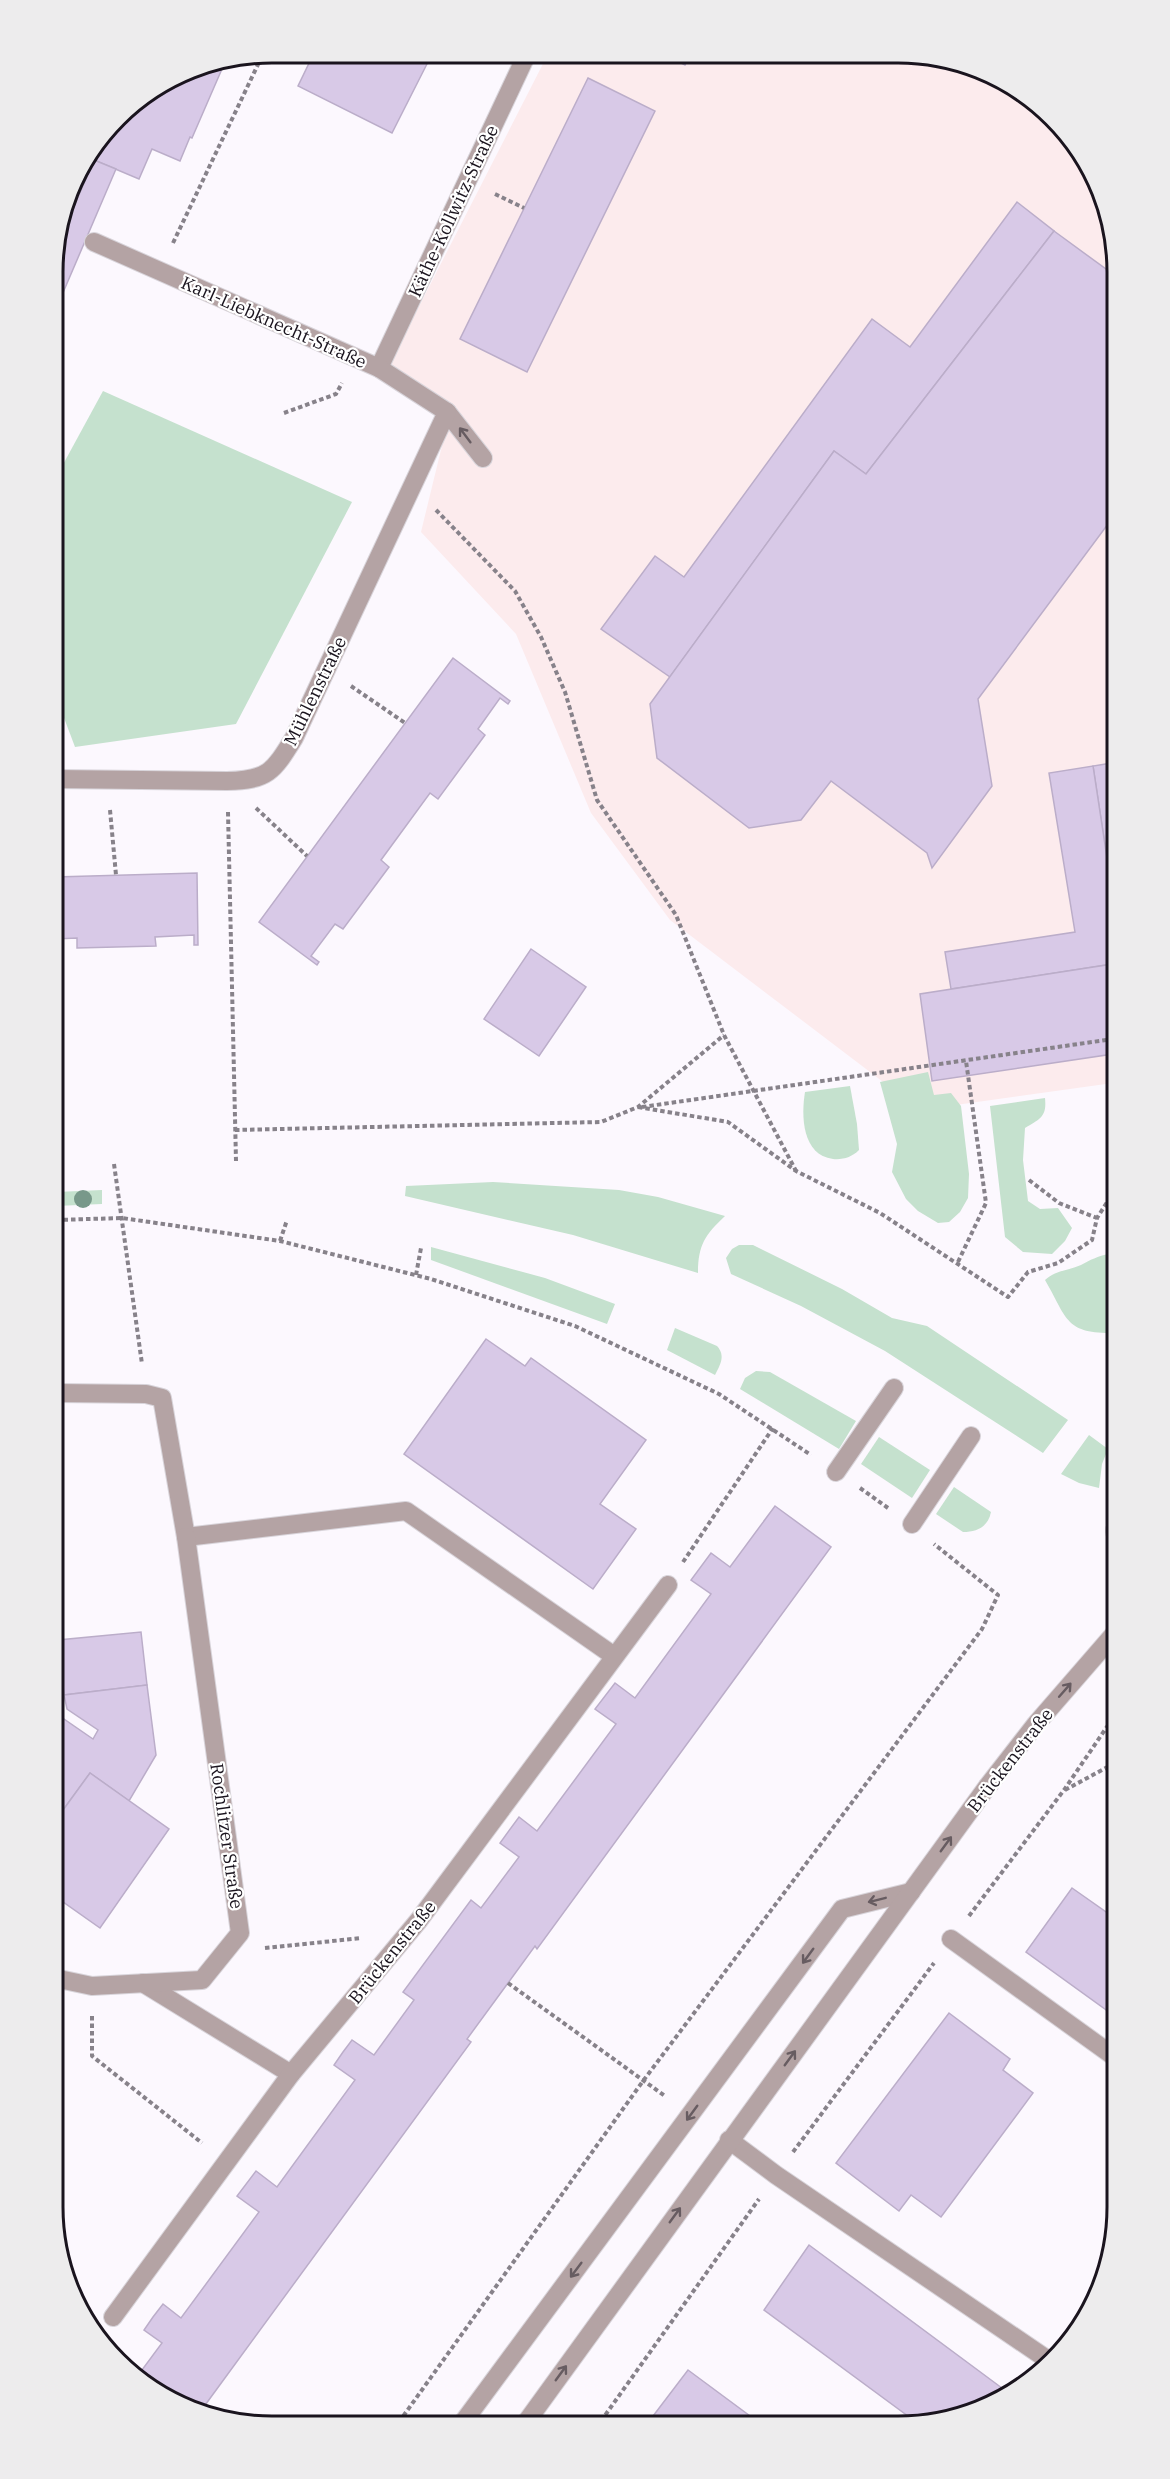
<svg xmlns="http://www.w3.org/2000/svg" width="1170" height="2479" font-family="'IBM Plex Serif',serif">
<style>
.commercial{fill:#fcebed}
.green{fill:#c5e1ce}
.building{fill:#d8c9e7;stroke:#bbadc9;stroke-width:1.5}
.lines{fill:none;stroke-linecap:round;stroke-linejoin:round}
.service-casing{stroke:#d8d4da;stroke-width:20}
.minor-casing{stroke:#d8d4da;stroke-width:20}
.secondary-casing{stroke:#d8d4da;stroke-width:20}
.path{stroke:#87828a;stroke-width:4;stroke-dasharray:4.5 3;stroke-linecap:butt}
.service{stroke:#b4a3a4;stroke-width:18}
.minor{stroke:#b4a3a4;stroke-width:18}
.secondary{stroke:#927a7b;stroke-width:18}
.tree{fill:#78988a}
.oneway{stroke:#675c61}
.labels{text-anchor:middle;dominant-baseline:central;stroke-width:4.5;stroke-linejoin:round;paint-order:stroke}
.street-label{font-size:18px;fill:#1a141e;stroke:#fff}
.rim{fill:none;stroke:#1a141e;stroke-width:3}
</style>
<rect width="100%" height="100%" fill="#fcf8fe"/>
<polygon class="commercial" points="548,54 941,57 995,75 1043,107 1081,150 1110,215 1113,1083 920,1110 670,920 591,813 516,634 421,532 449,417 383,377"/>
<g class="green">
<polygon points="103,391 352,502 236,724 75,747 55,694 54,481"/>
<polygon points="928,1072 934,1095 951,1093 961,1106 969,1174 968,1198 960,1212 949,1222 938,1223 918,1211 906,1199 892,1172 897,1144 880,1082"/>
<path d="M850 1086 857 1124 859 1150C852 1157 843 1160 833 1159 802 1155 801 1116 805 1092Z"/>
<path d="M1045 1098C1047 1117 1040 1119 1025 1128L1023 1160 1028 1201 1040 1209 1058 1208 1072 1228 1065 1241 1052 1254 1023 1252 1005 1237 990 1106Z"/>
<path d="M493 1182 619 1190 658 1197 725 1216C705 1235 698 1245 698 1273L573 1235 405 1196 406 1186Z"/>
<polygon points="102,1190 102,1204 56,1206 56,1192"/>
<path d="M1113 1218 1114 1333C1065 1334 1067 1318 1045 1280 1056 1270 1067 1271 1081 1265 1090 1260 1098 1256 1109 1254Z"/>
<polygon points="739,1245 753,1245 842,1289 892,1318 927,1326 1068,1420 1043,1453 885,1351 801,1306 731,1274 726,1258 732,1249"/>
<polygon points="431,1247 545,1278 615,1304 607,1324 431,1260"/>
<path d="M675 1328 717 1346C726 1356 720 1365 715 1375L667 1350Z"/>
<polygon points="756,1371 770,1372 856,1421 839,1449 740,1389 745,1378"/>
<polygon points="1089,1435 1108,1449 1102,1464 1099,1488 1079,1483 1061,1474"/>
<polygon points="879,1437 930,1470 912,1498 861,1464"/>
<path d="M954 1487 991 1512C988 1527 977 1532 963 1532L936 1514Z"/>
</g>
<g class="building">
<polygon points="314,53 437,54 435,56 432,54 392,133 298,86"/>
<polygon points="665,55 690,55 685,65"/>
<polygon points="225,62 192,138 190,137 180,161 152,149 139,179 94,160 72,211 66,209 75,175 127,107 188,69"/>
<polygon points="588,78 655,111 527,372 460,339"/>
<polygon points="94,160 116,169 53,316 53,257 66,209 72,211"/>
<polygon points="1017,202 1054,231 866,474 834,451 670,677 601,629 655,556 684,577 872,319 910,347"/>
<polygon points="1054,231 1110,272 1111,520 978,699 992,786 932,868 927,853 831,781 801,820 749,828 657,758 650,704 834,451 866,474"/>
<polygon points="453,658 510,701 508,704 500,698 478,729 485,735 438,799 430,793 381,860 389,867 343,929 335,924 311,956 319,962 317,965 259,922"/>
<polygon points="1112,763 1112,891 1093,766"/>
<polygon points="1093,766 1112,891 1113,964 951,989 945,952 1075,932 1049,773"/>
<polygon points="197,873 198,945 194,945 194,935 155,937 156,946 77,948 77,938 55,939 55,877"/>
<polygon points="531,949 586,987 539,1056 484,1019"/>
<polygon points="1113,964 1113,1054 932,1081 920,994"/>
<polygon points="486,1339 525,1366 531,1358 646,1440 600,1504 636,1529 593,1589 404,1454"/>
<polygon points="775,1506 831,1547 537,1949 535,1946 508,1983 467,2039 471,2042 200,2412 175,2404 136,2378 162,2343 144,2330 153,2317 163,2304 181,2318 259,2212 237,2196 256,2171 277,2187 355,2080 334,2065 343,2052 352,2040 374,2055 414,2000 403,1992 471,1900 481,1908 519,1857 500,1843 519,1817 537,1831 616,1724 595,1709 615,1683 635,1698 711,1594 691,1580 711,1553 730,1567"/>
<polygon points="141,1632 147,1685 64,1695 58,1640"/>
<polygon points="147,1685 156,1755 129,1801 90,1773 58,1817 58,1715 93,1739 98,1730 67,1709 64,1695"/>
<polygon points="90,1773 169,1829 100,1928 59,1899 58,1817"/>
<polygon points="1072,1888 1116,1919 1116,2017 1026,1952"/>
<polygon points="949,2013 1010,2059 1003,2070 1033,2093 941,2217 911,2195 899,2211 836,2163"/>
<polygon points="809,2245 1010,2394 955,2419 912,2419 764,2310"/>
<polygon points="688,2370 750,2416 748,2420 650,2420"/>
</g>
<g class="lines">
<g class="service-casing">
<g id="service">
<polyline points="447,412 483,458"/>
<polyline points="57,1393 146,1394 162,1398 186,1537 406,1511 614,1656"/>
<polyline points="836,1472 894,1388"/>
<polyline points="912,1524 971,1436"/>
<polyline points="951,1939 1116,2058"/>
<polyline points="143,1983 291,2074"/>
<polyline points="729,2140 776,2175 1051,2362"/>
<polyline points="113,2317 291,2074 419,1920 668,1585"/>
</g>
</g>
<g class="minor-casing">
<g id="minor">
<polyline points="379,368 527,54"/>
<path d="M55 779 227 781C268 780 273 772 294 738L447 412 379 368 94 242"/>
<polyline points="59,1979 92,1986 202,1980 240,1933 186,1537"/>
<polyline points="464,2421 842,1909 911,1892"/>
<polyline points="527,2421 987,1787 1036,1724 1115,1633"/>
</g>
</g>
<g class="secondary-casing">
<polyline id="secondary" points="1115,1530 1115,1532"/>
</g>
<g class="path">
<polyline points="495,194 524,208"/>
<polyline points="173,243 263,54"/>
<polyline points="284,413 336,394 342,383"/>
<polyline points="436,510 515,591 541,637 565,692 597,800 676,915 724,1035 796,1171"/>
<polyline points="351,686 405,723"/>
<polyline points="256,808 307,856"/>
<polyline points="110,810 116,875"/>
<polyline points="228,812 236,1161"/>
<polyline points="638,1107 728,1122 796,1171 880,1213 1008,1297 1028,1272 1058,1263 1092,1240 1097,1218 1113,1193"/>
<polyline points="642,1107 1113,1039"/>
<polyline points="235,1130 601,1122 638,1107 724,1035"/>
<polyline points="114,1164 142,1364"/>
<polyline points="1029,1180 1059,1203 1097,1218"/>
<polyline points="56,1220 122,1218 280,1241 431,1279 575,1326 719,1394 811,1455"/>
<polyline points="280,1241 287,1220"/>
<polyline points="958,1262 986,1203 966,1061"/>
<polyline points="416,1275 421,1248"/>
<polyline points="860,1488 888,1508"/>
<polyline points="683,1562 773,1428"/>
<polyline points="1065,1790 1115,1763"/>
<polyline points="969,1916 1064,1790 1115,1715"/>
<polyline points="265,1948 362,1938"/>
<polyline points="508,1983 665,2096"/>
<polyline points="92,2016 92,2056 202,2143"/>
<polyline points="793,2152 934,1963"/>
<polyline points="601,2421 759,2199"/>
<polyline points="399,2422 643,2081 982,1629 998,1595 934,1544"/>
</g>
<use href="#service" class="service"/>
<use href="#minor" class="minor"/>
<use href="#secondary" class="secondary"/>
</g>
<circle class="tree" cx="83" cy="1199" r="9"/>
<defs><path id="oneway-shaft" d="M-6 0H5M1.5-3L5.5 0L1.5 3" fill="none" stroke-width="1.6" stroke-linecap="round" stroke-linejoin="round" transform="scale(1.5)"/></defs>
<g class="oneway">
<use href="#oneway-shaft" transform="translate(465 435) rotate(-127)"/>
<use href="#oneway-shaft" transform="translate(1065 1690) rotate(-49)"/>
<use href="#oneway-shaft" transform="translate(946 1844) rotate(-54)"/>
<use href="#oneway-shaft" transform="translate(877 1900) rotate(166)"/>
<use href="#oneway-shaft" transform="translate(808 1956) rotate(126)"/>
<use href="#oneway-shaft" transform="translate(790 2058) rotate(-54)"/>
<use href="#oneway-shaft" transform="translate(692 2113) rotate(126)"/>
<use href="#oneway-shaft" transform="translate(675 2215) rotate(-54)"/>
<use href="#oneway-shaft" transform="translate(576 2270) rotate(127)"/>
<use href="#oneway-shaft" transform="translate(561 2373) rotate(-54)"/>
</g>
<g class="labels">
<g class="street-label">
<text transform="translate(453 211) rotate(-65)">Käthe-Kollwitz-Straße</text>
<text transform="translate(274 322) rotate(24)">Karl-Liebknecht-Straße</text>
<text transform="translate(315 691) rotate(-64)">Mühlenstraße</text>
<text transform="translate(1010 1760) rotate(-52)">Brückenstraße</text>
<text transform="translate(227 1836) rotate(82)">Rochlitzer Straße</text>
<text transform="translate(392 1952) rotate(-51)">Brückenstraße</text>
</g>
</g>
<path d="M0 0H1170V2479H0ZM272 63H898A209 209 0 0 1 1107 272V2207A209 209 0 0 1 898 2416H272A209 209 0 0 1 63 2207V272A209 209 0 0 1 272 63Z" fill="#edeced" fill-rule="evenodd"/>
<path class="rim" d="M272 63H898A209 209 0 0 1 1107 272V2207A209 209 0 0 1 898 2416H272A209 209 0 0 1 63 2207V272A209 209 0 0 1 272 63Z"/>
</svg>
